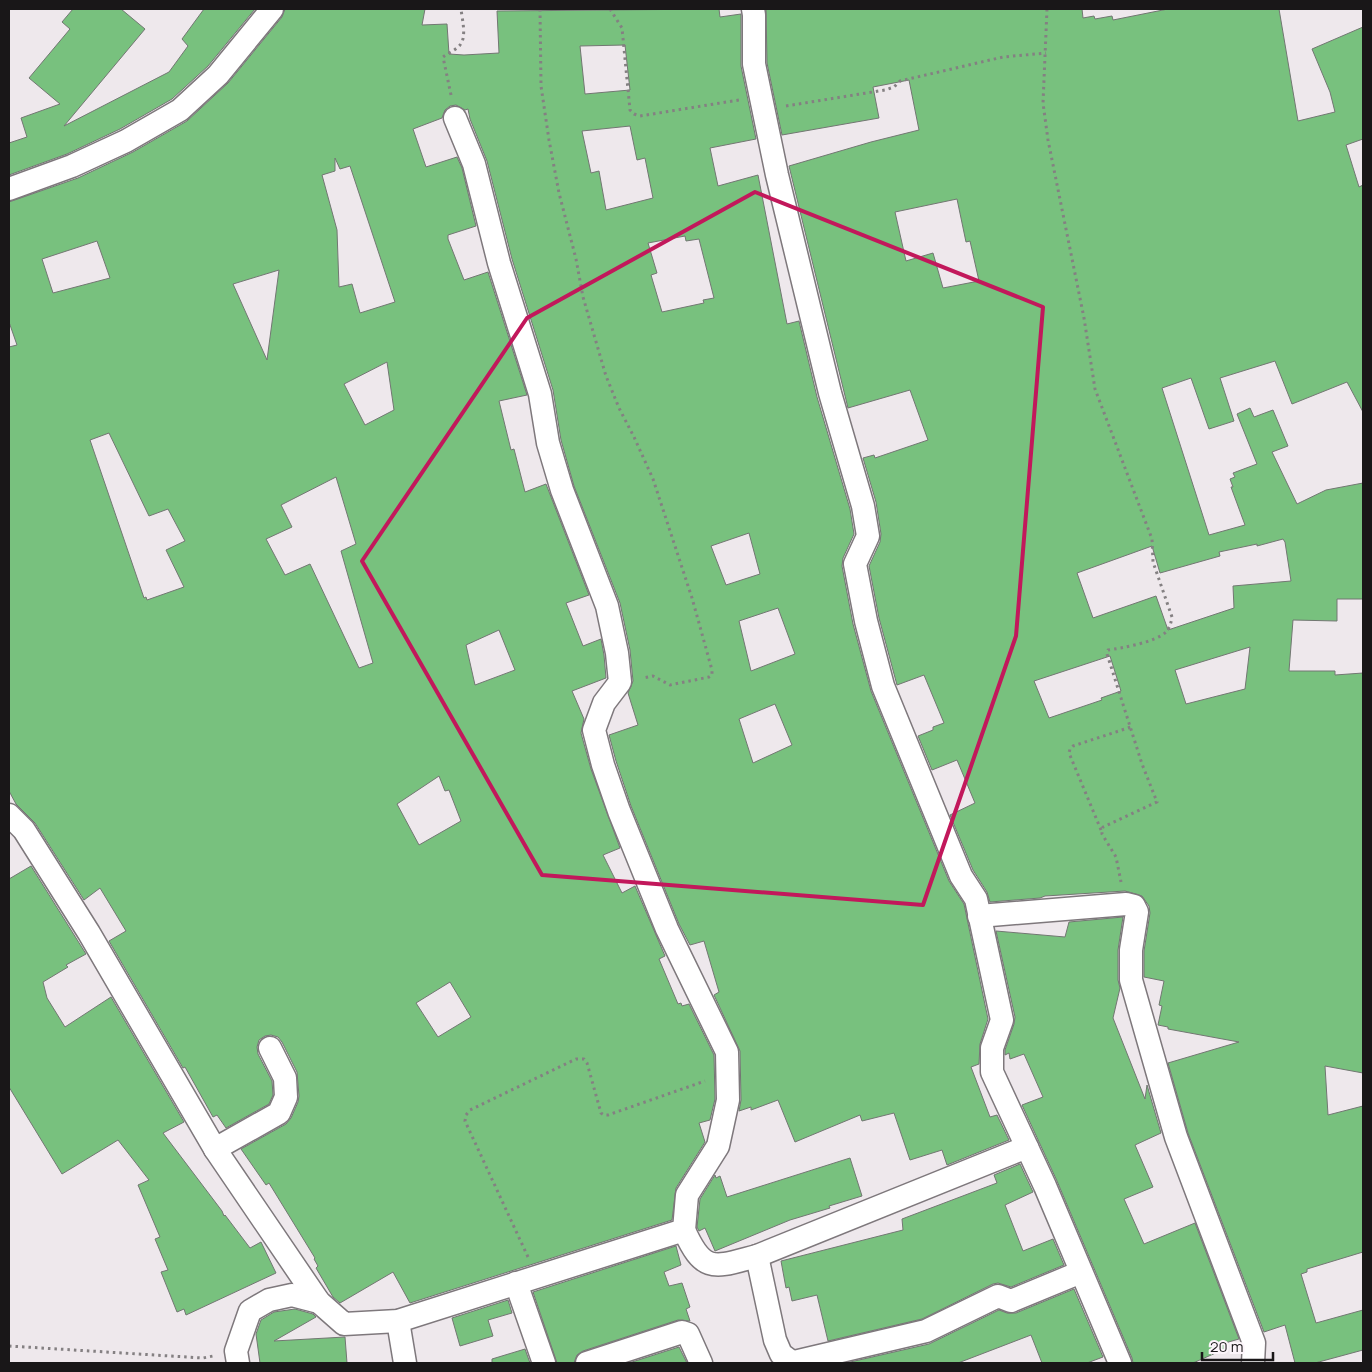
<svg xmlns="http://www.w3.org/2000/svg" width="1372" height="1372" font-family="Manrope,sans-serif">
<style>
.building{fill:#78c17e;stroke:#727772;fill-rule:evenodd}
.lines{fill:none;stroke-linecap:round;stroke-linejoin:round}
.street-casing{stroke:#7e787c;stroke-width:25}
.path{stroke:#848082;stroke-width:3;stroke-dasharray:2.5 4;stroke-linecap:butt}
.street{stroke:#fff;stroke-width:22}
.marked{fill:none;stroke:#c2185b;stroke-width:4;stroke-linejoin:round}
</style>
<rect width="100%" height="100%" fill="#eee8ec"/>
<g class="building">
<polygon points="73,9 121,9 145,29 64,126 169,72 188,46 182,39 204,9 255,9 208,66 172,99 120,129 67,154 9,175 9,143 27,137 21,118 60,104 29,78 70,29 62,22"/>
<path d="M285 9H425L422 25 447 24 449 54 464 55 499 53 497 11 719 9 720 17 741 14V66L756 139 710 148 718 186 758 175 787 324 799 321 817 397 850 509 854 534 843 558 842 566 853 624 871 691 949 881 964 904 988 1019 980 1044 979 1064 971 1067 990 1117 997 1115 1009 1140 947 1165 942 1150 910 1160 894 1113 862 1121 860 1115 795 1142 778 1100 751 1110V1107L739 1111 741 1100 740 1051 714 995 719 992 704 941 690 945 679 924 631 806 616 761 609 735 638 725 628 693 633 681 630 650 620 603 574 486 561 440 553 390 512 259 487 161 470 119 468 109 465 110 456 105 450 106 445 110 442 118 413 129 426 167 457 157 462 168 476 226 448 235V239L464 280 488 272 527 395 499 401 511 450 514 449 525 492 546 484 589 595 566 603 583 646 601 639 604 655 606 678 572 691 584 719 581 733 591 769 620 848 603 855 622 893 635 886 665 956 659 959 678 1004 681 1003 682 1006 689 1004 714 1055 715 1099 710 1120 699 1123 705 1142 676 1188 672 1220 410 1303 393 1272 340 1303 333 1297 316 1268 318 1266 314 1259 315 1258 269 1183 266 1185 241 1149 286 1124 291 1118 298 1102 299 1096 297 1072 282 1042 278 1037 271 1035 265 1036 259 1040 257 1047 258 1054 272 1081 273 1095 269 1104 226 1128 217 1115 213 1117 185 1067 183 1068 109 941 126 931 100 888 84 900 35 823 16 804 9 791V347L17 345 9 322V202L78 178 133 152 187 121 228 83 282 17ZM625 45 630 90 585 94 580 46ZM630 126 637 160 645 158 653 198 606 210 599 171 591 173 582 131ZM335 158 340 169 350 166 395 302 360 313 352 284 339 287 337 230 322 175 335 171ZM685 236 686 241 699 239 714 298 703 300 704 303 662 312 651 275 657 273 648 243ZM97 241 110 278 53 293 42 259ZM279 270 267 360 233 284ZM387 362 394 410 365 425 344 384ZM109 433 149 516 168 509 185 541 166 550 184 587 147 600 146 597 144 598 90 440ZM336 477 356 544 341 551 373 663 359 668 310 564 285 575 266 539 292 527 281 505ZM749 533 760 574 726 585 711 546ZM778 608 795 654 751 671 739 621ZM499 630 515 670 475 685 466 645ZM775 704 792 745 753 763 739 719ZM439 776 445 791 449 790 461 821 419 845 397 804ZM450 982 471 1017 438 1037 416 1003Z"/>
<path d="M766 9H1082L1083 18 1094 16 1095 19 1112 16 1113 20 1168 9H1279L1298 121 1335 112 1330 92 1312 49 1363 27V139L1346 145 1359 187 1363 185V412L1347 382 1292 404 1275 361 1220 378 1234 421 1209 429 1191 378 1162 388 1209 535 1245 525 1231 487H1233L1230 479 1235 477 1233 473 1257 464 1237 414 1250 408 1254 417 1273 410 1288 446 1272 452 1297 504 1326 490 1363 483V599H1337V621L1293 620 1289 671H1335V675L1363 673V1073L1325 1066 1328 1115 1363 1106V1252L1307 1269V1272L1301 1274 1316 1323 1363 1310V1350L1315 1363H1295L1285 1325 1264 1332 1188 1133 1168 1063 1239 1042 1168 1029V1027L1158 1025 1162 1006 1159 1005 1164 981 1144 977V951L1150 913 1149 906 1142 896 1125 891 1045 896 1040 898 990 902 987 892 973 870 950 815 975 803 957 760 932 770 918 736 933 730V727L944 723 924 675 897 685 879 618 869 566 880 542 881 534 876 502 863 458 874 455 875 458 928 440 910 390 848 408 789 166 871 142 919 130 909 80 873 87 879 118 782 135 767 63ZM957 199 966 242 970 241 979 281 943 288 933 253 906 261 895 212ZM1283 539 1285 542 1291 581 1233 586 1234 608 1168 630 1156 596 1093 618 1077 573 1152 546 1160 573 1220 556 1219 552 1257 544V546ZM1250 647 1245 689 1186 704 1175 670ZM1110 656 1121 691 1101 698 1102 700 1049 718 1034 681Z"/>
<polygon points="31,866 86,954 66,965 68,967 43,982 47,998 65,1027 111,997 184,1122 163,1133 222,1211 224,1216 225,1215 250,1248 261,1242 276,1273 186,1315 184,1309 177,1312 161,1272 168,1270 155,1239 160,1237 138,1185 149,1180 118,1140 62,1174 9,1087 9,879"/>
<polygon points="1123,917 1118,950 1118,980 1120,988 1113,1018 1145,1099 1147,1085 1161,1133 1135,1145 1153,1187 1124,1199 1144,1244 1195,1223 1239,1339 1225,1343 1227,1348 1193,1363 1133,1363 1132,1358 1057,1181 1022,1105 1043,1097 1024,1054 1010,1059 1009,1053 1005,1055 1005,1050 1014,1024 1015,1017 996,931 1065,937 1069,922"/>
<polygon points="850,1158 862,1196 829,1206 830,1208 790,1220 715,1251 705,1228 699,1231 697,1227 700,1199 715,1175 716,1178 720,1176 727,1197"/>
<polygon points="1020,1164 1033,1192 1005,1205 1023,1251 1053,1239 1064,1265 1011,1287 998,1283 993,1284 922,1319 828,1341 817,1295 792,1301 789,1287 786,1288 781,1261 903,1230 902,1219 997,1183 994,1175"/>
<polygon points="676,1246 681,1265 664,1272 669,1286 682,1283 690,1307 686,1309 690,1321 678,1320 583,1351 577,1355 574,1363 557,1363 533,1292"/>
<polygon points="1074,1289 1103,1357 1087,1363 1042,1363 1031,1335 958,1363 846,1363 929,1344 999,1310 1007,1313 1016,1313"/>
<polygon points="508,1300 512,1313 488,1320 493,1336 460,1346 452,1318"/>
<polygon points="295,1309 313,1314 316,1317 274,1341 345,1337 347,1363 260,1363 256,1334 261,1320 274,1312"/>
<polygon points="679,1347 687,1363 629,1363"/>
<polygon points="525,1349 530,1363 492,1363 492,1359"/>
</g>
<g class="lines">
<g class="street-casing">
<g id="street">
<polyline points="753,9 754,15 754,64 777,175 830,393 863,506 868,536 855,564 866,621 883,686 961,876 976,899 1002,1020 992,1048 992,1072 1045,1186 1120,1363"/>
<polyline points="9,189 72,166 126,141 180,110 218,75 272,9"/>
<polyline points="9,815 24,830 89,933 215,1149 319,1302 344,1324 398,1321 684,1230 687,1195 718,1146 728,1100 727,1052 667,929 619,811 603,765 594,730 604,703 620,682 617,653 607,606 562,490 548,443 540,394 499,263 474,164 455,118"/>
<polyline points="979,916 1126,904 1134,906 1137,912 1131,950 1131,980 1176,1137 1254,1343 1253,1363"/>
<polyline points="215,1149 279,1113 286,1097 285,1078 270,1048"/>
<path d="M684 1230C704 1275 715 1267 757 1256L1027 1147"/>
<polyline points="757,1256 775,1340 781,1354 793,1363"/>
<polyline points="516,1283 544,1363"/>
<polyline points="398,1321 405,1363"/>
<polyline points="238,1363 236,1351 250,1311 269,1300 292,1295 319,1302"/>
<polyline points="587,1363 682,1332 688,1334 701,1363"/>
<polyline points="790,1363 926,1331 998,1296 1011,1301 1081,1272"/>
</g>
</g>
<g class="path">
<polyline points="540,9 541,86 549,140 559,193 576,259 583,297 606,376 619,408 634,437 653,479 692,598 712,670 712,675 709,677 670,685 653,676 643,678"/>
<polyline points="610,9 622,28 630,110 634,114 640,116 739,100"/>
<path d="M1047 9 1043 103 1048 140 1084 318 1095 389 1152 539 1153 562 1172 617C1171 623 1170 627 1166 632 1156 642 1122 648 1108 650L1107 654 1142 764 1157 802 1103 827 1102 830V834L1116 857 1121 882"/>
<path d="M451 95 443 57C448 53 456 50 460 45 467 37 462 19 461 9"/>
<polyline points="786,106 885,90 894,87 900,81 1003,57 1046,53"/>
<polyline points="1101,830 1069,753 1070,749 1073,746 1131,727"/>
<polyline points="528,1257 465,1121 466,1115 470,1110 576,1059 584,1059 587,1063 601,1113 604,1115 608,1115 705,1081"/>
<polyline points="9,1346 203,1358 213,1356"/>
</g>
<use href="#street" class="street"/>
</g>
<path class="marked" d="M755 192 1043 307 1016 636 923 905 542 875 362 561 527 318Z"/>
<rect width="1372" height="1372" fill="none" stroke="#191718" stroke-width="20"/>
<path d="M1202 1352v8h71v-8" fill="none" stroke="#191718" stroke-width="2.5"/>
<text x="1210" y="1352" font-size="15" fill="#191718" stroke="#fcf5fa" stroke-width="4" paint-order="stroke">20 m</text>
</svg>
